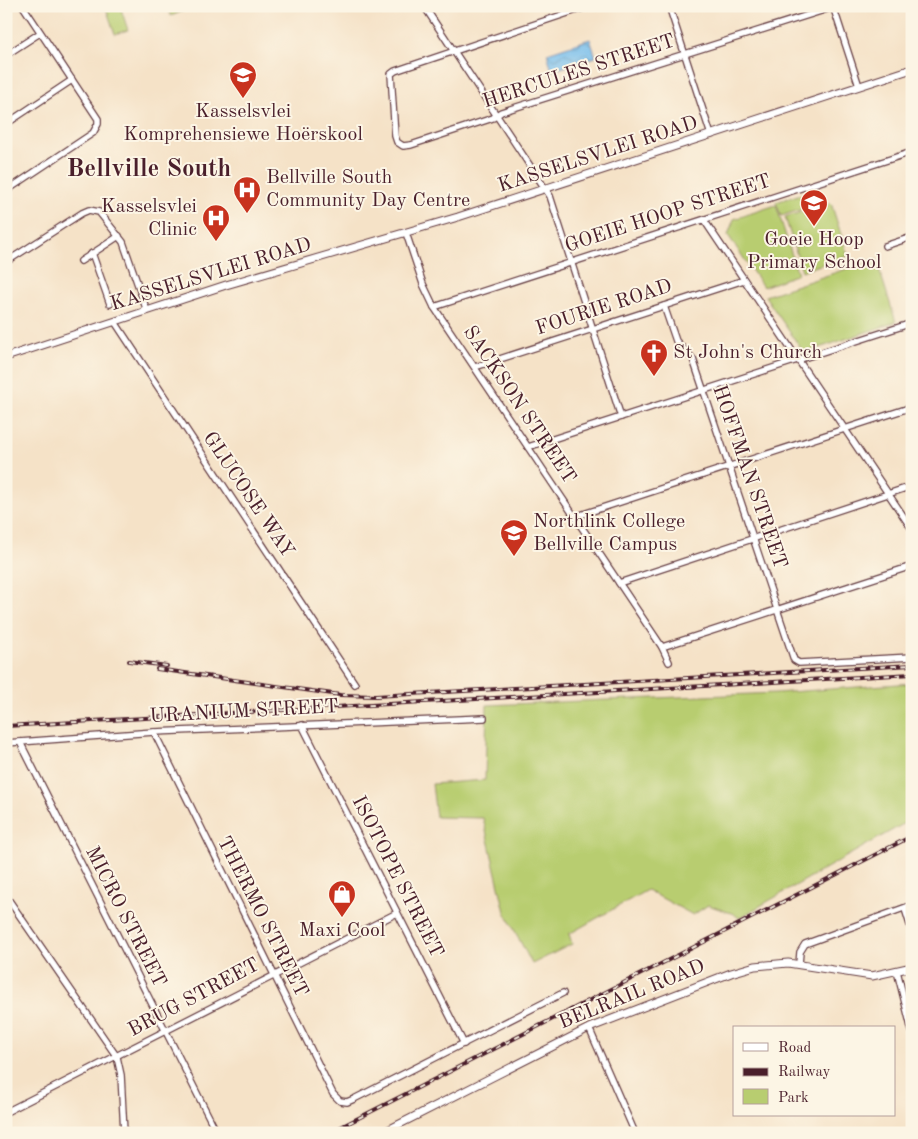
<svg xmlns="http://www.w3.org/2000/svg" width="918" height="1139" font-family="'Old Standard TT',serif">
<style>
.green{fill:#b8cd70;stroke:#81764e}
.water{fill:url(#water-waves);stroke:#5f6e8c}
.lines{fill:none;stroke-linecap:round;stroke-linejoin:round}
.minor-casing{stroke:#643c42;stroke-width:8}
.tertiary-casing{stroke:#643c42;stroke-width:9}
.minor{stroke:#fff;stroke-width:5.5}
.tertiary{stroke:#fff;stroke-width:7}
.rail-casing{stroke:#4a1f2b;stroke-width:4}
.rail{stroke:#fcf5e5;stroke-width:2;stroke-dasharray:5.5;stroke-linecap:butt}
.labels{text-anchor:middle;dominant-baseline:central;stroke-width:4;stroke-linejoin:round;paint-order:stroke}
.street-label{font-size:20px;fill:#4a1f2b;stroke:#fcf5e5}
.poi-label{font-size:20px;fill:#4a1f2b;stroke:#fcf5e5}
.district-label{font-size:25px;font-weight:bold;fill:#4a1f2b;stroke:#fcf5e5}
</style>
<defs>
<pattern id="water-waves" width="16" height="10" patternUnits="userSpaceOnUse" patternTransform="scale(1.25)"><rect width="16" height="10" fill="#74bded"/><path d="M0 5q4-4 8 0t8 0" fill="none" stroke="#6199c0"/></pattern>
</defs>
<rect width="100%" height="100%" fill="#fcf5e5"/>
<filter id="ink" filterUnits="userSpaceOnUse"><feTurbulence type="fractalNoise" baseFrequency=".02" numOctaves="2"/><feDisplacementMap in="SourceGraphic" scale="10" xChannelSelector="R" yChannelSelector="G"/><feConvolveMatrix kernelMatrix="1 2 1 2 8 2 1 2 1" color-interpolation-filters="sRGB"/></filter>
<filter id="wash" filterUnits="userSpaceOnUse"><feTurbulence type="fractalNoise" baseFrequency=".0096" numOctaves="4" result="noise"/><feDisplacementMap in="SourceGraphic" scale="20" xChannelSelector="R" yChannelSelector="G"/><feGaussianBlur stdDeviation="1.12" result="paint"/><feColorMatrix in="noise" values="0 0 0 0 0 0 0 0 0 0 0 0 0 0 0 0 0 1.4 0 .05"/><feComposite in="paint" operator="in"/></filter>
<g filter="url(#wash)">
<rect width="100%" height="100%" fill="#f5e2c7"/>
<g class="green">
<polygon points="112,6 120,6 128,30 115,34 106,8"/>
<polygon points="167,6 182,6 183,11 171,16"/>
<polygon points="807,192 812,206 781,216 776,202"/>
<polygon points="831,203 848,256 802,271 785,217"/>
<polygon points="776,205 798,274 763,287 728,235 734,219"/>
<polygon points="876,259 896,322 804,353 765,296"/>
<polygon points="912,683 912,819 739,918 734,914 708,905 693,915 647,890 569,934 572,944 532,964 505,912 483,818 436,817 432,784 485,780 487,705 776,693"/>
</g>
<polygon class="water" points="590,39 596,57 552,71 547,53"/>
</g>
<g filter="url(#ink)">
<g class="lines">
<g class="minor-casing">
<g id="minor">
<polyline points="424,6 550,196 621,417"/>
<polyline points="589,6 395,71 391,74 395,136 397,142 403,146 411,145 493,118 501,112 837,6"/>
<polyline points="669,6 711,135"/>
<polyline points="833,6 859,86"/>
<polyline points="6,55 40,33"/>
<polyline points="6,124 72,80"/>
<polyline points="6,191 93,133 98,124 98,119 23,6"/>
<polyline points="704,220 912,529"/>
<polyline points="406,233 423,284 434,307 662,647 669,662"/>
<polyline points="885,246 912,237"/>
<polyline points="92,253 110,304"/>
<polyline points="81,261 119,236"/>
<polyline points="6,262 82,213 89,210 99,212 123,242 147,311"/>
<polyline points="664,306 676,341 693,359 794,660 799,663 912,657"/>
<polyline points="434,307 912,152"/>
<polyline points="115,322 355,684"/>
<polyline points="475,367 744,280"/>
<polyline points="528,447 912,323"/>
<polyline points="574,517 912,407"/>
<polyline points="619,583 912,486"/>
<polyline points="662,647 912,566"/>
<polyline points="302,725 464,1044"/>
<polyline points="154,732 333,1094 340,1101 347,1102 354,1099 563,993"/>
<polyline points="20,742 217,1133"/>
<polyline points="6,743 154,732 484,718"/>
<polyline points="6,896 117,1057 121,1075 124,1133"/>
<polyline points="905,909 911,928"/>
<polyline points="799,964 800,952 805,944 912,905"/>
<polyline points="897,971 912,1031"/>
<polyline points="589,1028 635,1133"/>
<polyline points="6,1112 397,913"/>
</g>
</g>
<g class="tertiary-casing">
<g id="tertiary">
<polyline points="6,357 226,285 458,217 912,69"/>
<polyline points="382,1133 589,1028 731,973 755,966 788,963 872,976 912,967"/>
</g>
</g>
<use href="#minor" class="minor"/>
<use href="#tertiary" class="tertiary"/>
<g class="rail-casing">
<g id="rail">
<polyline points="129,661 167,666"/>
<polyline points="157,669 340,695 376,696 912,665"/>
<polyline points="6,726 912,674"/>
<polyline points="329,1133 912,836"/>
</g>
</g>
<use href="#rail" class="rail"/>
</g>
</g>
<defs>
<g id="school-pin" transform="scale(1.4375)"><path d="M0 17L-7.5 6A9.5 9.5 0 1 1 7.5 6Z" fill="#c8321e" stroke="#fcf5e5"/><path d="M0-5L7-2L0 1L-7-2ZM-4 1L0 2.5L4 1V4Q0 6-4 4Z" fill="#fff"/></g>
<g id="hospital-pin" transform="scale(1.4375)"><path d="M0 17L-7.5 6A9.5 9.5 0 1 1 7.5 6Z" fill="#c8321e" stroke="#fcf5e5"/><path d="M-5-5h3v3.5h4V-5h3V5h-3V1.5h-4V5h-3Z" fill="#fff"/></g>
<g id="church-pin" transform="scale(1.4375)"><path d="M0 17L-7.5 6A9.5 9.5 0 1 1 7.5 6Z" fill="#c8321e" stroke="#fcf5e5"/><path d="M-1.2-6h2.4v3.5h3.3v2.4h-3.3V6h-2.4V-.1h-3.3v-2.4h3.3Z" fill="#fff"/></g>
<g id="university-pin" transform="scale(1.4375)"><path d="M0 17L-7.5 6A9.5 9.5 0 1 1 7.5 6Z" fill="#c8321e" stroke="#fcf5e5"/><path d="M0-5L7-2L0 1L-7-2ZM-4 1L0 2.5L4 1V4Q0 6-4 4Z" fill="#fff"/></g>
<g id="shop-pin" transform="scale(1.4375)"><path d="M0 17L-7.5 6A9.5 9.5 0 1 1 7.5 6Z" fill="#c8321e" stroke="#fcf5e5"/><path d="M-5-2.5h2.3a2.7 3.5 0 0 1 5.4 0H5L5.5 6h-11ZM-1.5-2.5h3a1.5 2.3 0 0 0-3 0Z" fill="#fff"/></g>
</defs>
<g fill-rule="evenodd">
<use href="#school-pin" x="243" y="75"/>
<use href="#hospital-pin" x="247" y="190"/>
<use href="#school-pin" x="814" y="203"/>
<use href="#hospital-pin" x="216" y="218"/>
<use href="#church-pin" x="654" y="353"/>
<use href="#university-pin" x="514" y="533"/>
<use href="#shop-pin" x="342" y="894"/>
</g>
<g class="labels">
<g class="street-label">
<text transform="translate(579 72) rotate(-18)">HERCULES STREET</text>
<text transform="translate(598 155) rotate(-18)">KASSELSVLEI ROAD</text>
<text transform="translate(668 214) rotate(-18)">GOEIE HOOP STREET</text>
<text transform="translate(211 275) rotate(-17)">KASSELSVLEI ROAD</text>
<text transform="translate(604 308) rotate(-18)">FOURIE ROAD</text>
<text transform="translate(519 405) rotate(56)">SACKSON STREET</text>
<text transform="translate(749 477) rotate(71)">HOFFMAN STREET</text>
<text transform="translate(248 495) rotate(56)">GLUCOSE WAY</text>
<text transform="translate(244 712) rotate(-3)">URANIUM STREET</text>
<text transform="translate(397 877) rotate(63)">ISOTOPE STREET</text>
<text transform="translate(125 917) rotate(63)">MICRO STREET</text>
<text transform="translate(262 917) rotate(63)">THERMO STREET</text>
<text transform="translate(632 995) rotate(-22)">BELRAIL ROAD</text>
<text transform="translate(194 998) rotate(-28)">BRUG STREET</text>
</g>
<g class="poi-label">
<text x="243" y="112">Kasselsvlei<tspan x="243" dy="23">Komprehensiewe Hoërskool</tspan></text>
<text x="266" y="178" text-anchor="start">Bellville South<tspan x="266" dy="23">Community Day Centre</tspan></text>
<text x="197" y="207" text-anchor="end">Kasselsvlei<tspan x="197" dy="23">Clinic</tspan></text>
<text x="814" y="240">Goeie Hoop<tspan x="814" dy="23">Primary School</tspan></text>
<text x="673" y="353" text-anchor="start">St John's Church</text>
<text x="533" y="522" text-anchor="start">Northlink College<tspan x="533" dy="23">Bellville Campus</tspan></text>
<text x="342" y="931">Maxi Cool</text>
</g>
<g class="district-label">
<text x="149" y="169">Bellville South</text>
</g>
</g>
<rect width="918" height="1139" fill="none" stroke="#fcf5e5" stroke-width="25"/>
<rect x="733" y="1026" width="162" height="90" fill="#fcf5e5" stroke="#b59f9b"/>
<rect x="743" y="1043" width="25" height="8" fill="#ffffff" stroke="#b59f9b"/>
<text x="778" y="1052" font-size="15" fill="#4a1f2b">Road</text>
<rect x="743" y="1068" width="25" height="8" fill="#4a1f2b" stroke="#b59f9b"/>
<text x="778" y="1076" font-size="15" fill="#4a1f2b">Railway</text>
<rect x="743" y="1089" width="25" height="15" fill="#b8cd70" stroke="#b59f9b"/>
<text x="778" y="1102" font-size="15" fill="#4a1f2b">Park</text>
</svg>
